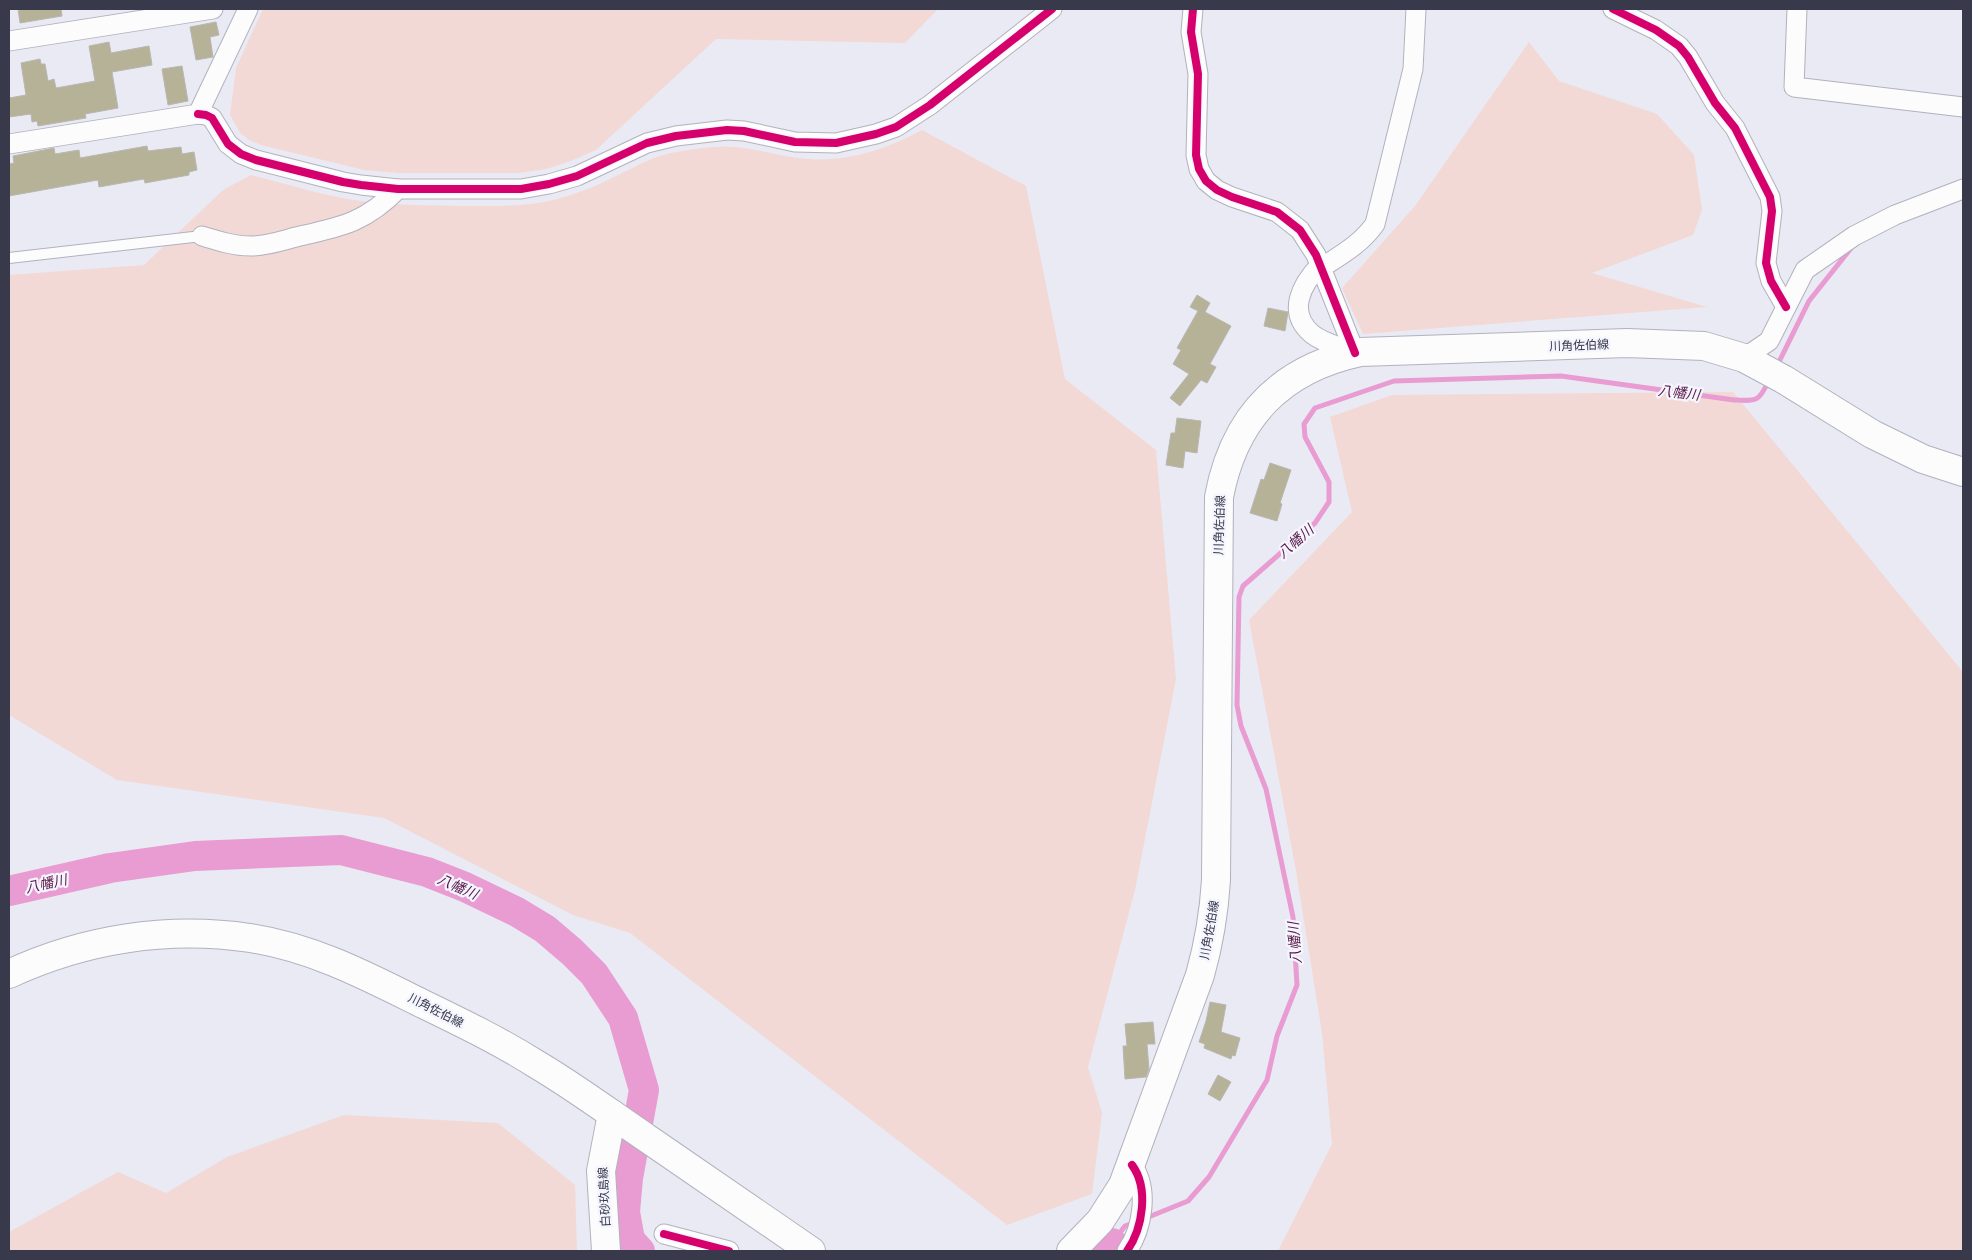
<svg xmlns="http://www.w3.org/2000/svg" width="1972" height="1260" font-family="'Golos Text','Noto Sans JP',sans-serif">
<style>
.green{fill:#f2d9d5}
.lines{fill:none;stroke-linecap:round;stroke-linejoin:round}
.stream{stroke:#e89cd2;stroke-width:5}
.river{stroke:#e89cd2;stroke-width:30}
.building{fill:#b6b298;stroke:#b8b7b3}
.lane-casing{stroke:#b1b2be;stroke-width:12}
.street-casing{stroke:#b1b2be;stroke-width:21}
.secondary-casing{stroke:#b1b2be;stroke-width:30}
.lane{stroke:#fcfcfd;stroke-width:10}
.street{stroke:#fcfcfd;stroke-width:19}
.secondary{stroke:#fcfcfd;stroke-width:28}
.cycleway-casing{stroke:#f4f5fe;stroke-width:11}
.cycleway{stroke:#d6006c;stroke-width:8}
.labels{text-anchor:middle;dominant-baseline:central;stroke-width:4.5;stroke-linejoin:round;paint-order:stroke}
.street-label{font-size:12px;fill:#383a4b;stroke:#f4f5fe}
.water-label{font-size:14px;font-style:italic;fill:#5a1847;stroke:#f4f5fe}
</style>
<rect width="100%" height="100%" fill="#eaeaf4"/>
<g class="green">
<polygon points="263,9 938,9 905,43 716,39 596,150 571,161 546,169 519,173 398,173 364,170 261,145 249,140 240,133 230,115 236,68"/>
<polygon points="1529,42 1559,81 1657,114 1694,155 1702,210 1693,235 1592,273 1707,307 1363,334 1342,288 1415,206"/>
<path d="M922 130 1026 186 1065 379 1156 450 1176 679 1135 890 1088 1067 1102 1113 1092 1194 1007 1225 630 933 573 915 384 818 117 780 9 715V275L144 265 223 190 251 175C287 184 324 196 361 201 395 206 429 205 463 206 493 206 524 207 553 200 573 195 592 188 610 179 625 172 639 164 654 158 673 151 694 149 714 147 741 144 765 153 792 157 838 165 882 152 922 130Z"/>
<polygon points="1733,392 1963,672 1963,1251 1278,1251 1332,1144 1322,1033 1296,871 1249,620 1352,512 1330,417 1392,395"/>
<polygon points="344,1115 498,1123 575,1185 577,1251 9,1251 9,1232 118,1172 166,1193 227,1157"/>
</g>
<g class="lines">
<g class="stream">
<polyline points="1777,366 1809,301 1852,247"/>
<path d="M1146 1218 1188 1201 1209 1177 1267 1080 1277 1036 1297 985 1293 917 1266 789 1241 726 1237 705 1239 597 1243 586 1315 523 1329 502V482L1305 437 1304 424 1315 408 1394 381 1561 376 1734 400C1757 401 1759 402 1769 380"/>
<polyline points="1121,1251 1112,1243 1125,1226 1133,1223"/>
</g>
<g class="river">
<polyline points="9,891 110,868 195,856 341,850 427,872 465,887 517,912 545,929 572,952 594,974 623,1018 644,1090 628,1178 625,1212 630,1240 640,1251"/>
<polyline points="1106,1251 1112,1243"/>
</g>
</g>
<g class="building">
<polygon points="18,9 61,9 62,16 20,23"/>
<polygon points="216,22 219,35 210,37 213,57 196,60 190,27"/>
<polygon points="109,42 111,53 149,46 152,65 112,72 118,108 85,114 86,118 38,126 37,121 32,122 31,114 9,117 9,98 26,95 21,63 40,59 41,64 45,64 48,81 54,79 56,88 95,81 89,46"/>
<polygon points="182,66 188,101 168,105 162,69"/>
<polygon points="147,146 148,151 181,147 182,154 194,152 197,170 189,172 189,175 145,183 144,179 99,187 98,180 9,196 9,164 14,163 13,156 54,148 55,154 79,150 80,158"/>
<polygon points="1197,295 1210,303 1205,312 1231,326 1210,364 1216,367 1207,383 1201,380 1180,406 1170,398 1189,374 1173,364 1181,350 1177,348 1198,311 1190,307"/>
<polygon points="1268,308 1288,312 1285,331 1264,326"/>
<polygon points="1177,418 1201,421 1197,453 1185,451 1183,468 1166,465 1171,433 1175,433"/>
<polygon points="1270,463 1291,470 1280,503 1282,504 1277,521 1250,513 1261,479 1264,480"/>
<polygon points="1210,1002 1226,1005 1221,1032 1240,1038 1235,1056 1232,1055 1231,1059 1204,1048 1205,1044 1199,1042 1206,1021"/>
<polygon points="1153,1022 1155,1044 1147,1044 1149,1069 1146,1077 1125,1079 1123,1046 1127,1046 1125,1024"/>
<polygon points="1218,1075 1231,1082 1220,1101 1208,1094"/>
</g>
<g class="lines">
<g class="lane-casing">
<polyline id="lane" points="9,258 202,236"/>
</g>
<g class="street-casing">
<g id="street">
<polyline points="1193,9 1191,32 1198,74 1196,155 1199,169 1206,181 1217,190 1232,197 1277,212 1300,230 1316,255 1355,353"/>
<polyline points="1613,9 1656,30 1679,46 1688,57 1715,103 1735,128 1770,197 1772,211 1766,263 1771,281 1786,307"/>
<polyline points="1797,9 1794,87 1963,107"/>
<polyline points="9,41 213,9"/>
<polyline points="198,114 206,115 212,118 228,144 241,154 256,160 343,182 361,185 398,189 521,189 549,184 577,176 647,143 676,136 727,130 744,131 795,142 836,143 876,134 896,127 930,105 1052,9"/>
<polyline points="9,144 198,114 248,9"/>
<path d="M202 236C218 241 234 246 251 246 266 246 281 241 296 237 340 227 365 223 398 189"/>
<path d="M1320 265C1302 284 1286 312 1312 334 1323 343 1341 347 1355 353"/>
<path d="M1321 268C1341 255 1361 244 1375 224L1413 69 1416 9"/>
<polyline points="1744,358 1769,341 1805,270 1854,236 1895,215 1963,189"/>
<polyline points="664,1234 729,1251"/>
<path d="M1127 1251C1143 1228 1149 1188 1132 1165"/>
</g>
</g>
<g class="secondary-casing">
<g id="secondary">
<path d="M9 974C84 939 167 926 250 938 310 947 363 974 417 1001 458 1021 498 1040 536 1064 575 1087 611 1114 648 1139 703 1177 757 1214 811 1251"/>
<polyline points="606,1251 601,1171 612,1114"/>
<path d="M1071 1251 1100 1221 1123 1185 1200 975C1209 943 1214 913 1216 880L1219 497C1234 417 1281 369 1360 352L1627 343 1704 346 1744 358 1783 379 1872 434 1923 459 1963 472"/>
</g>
</g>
<use href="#lane" class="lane"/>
<use href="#street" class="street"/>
<use href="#secondary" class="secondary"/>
<g class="cycleway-casing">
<g id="cycleway">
<polyline points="1193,9 1191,32 1198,74 1196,155 1199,169 1206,181 1217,190 1232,197 1277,212 1300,230 1316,255 1355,353"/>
<polyline points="1613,9 1656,30 1679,46 1688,57 1715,103 1735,128 1770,197 1772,211 1766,263 1771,281 1786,307"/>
<polyline points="198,114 206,115 212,118 228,144 241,154 256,160 343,182 361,185 398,189 521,189 549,184 577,176 647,143 676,136 727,130 744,131 795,142 836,143 876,134 896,127 930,105 1052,9"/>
<polyline points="664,1234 729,1251"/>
<path d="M1127 1251C1143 1228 1149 1188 1132 1165"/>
</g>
</g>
<use href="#cycleway" class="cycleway"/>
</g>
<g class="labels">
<g class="street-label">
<text transform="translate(1579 345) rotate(-2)">川角佐伯線</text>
<text transform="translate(1219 525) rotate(-88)">川角佐伯線</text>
<text transform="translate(1209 930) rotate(-80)">川角佐伯線</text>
<text transform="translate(436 1010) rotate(27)">川角佐伯線</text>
<text transform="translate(604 1197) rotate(-93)">白砂玖島線</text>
</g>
<g class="water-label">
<text transform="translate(1679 392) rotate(7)">八幡川</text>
<text transform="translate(1295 541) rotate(-41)">八幡川</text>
<text transform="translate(46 883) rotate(-12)">八幡川</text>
<text transform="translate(458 886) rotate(24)">八幡川</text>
<text transform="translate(1294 943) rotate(-94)">八幡川</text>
</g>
</g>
<rect width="1972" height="1260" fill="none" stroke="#383a4b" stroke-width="20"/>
</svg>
